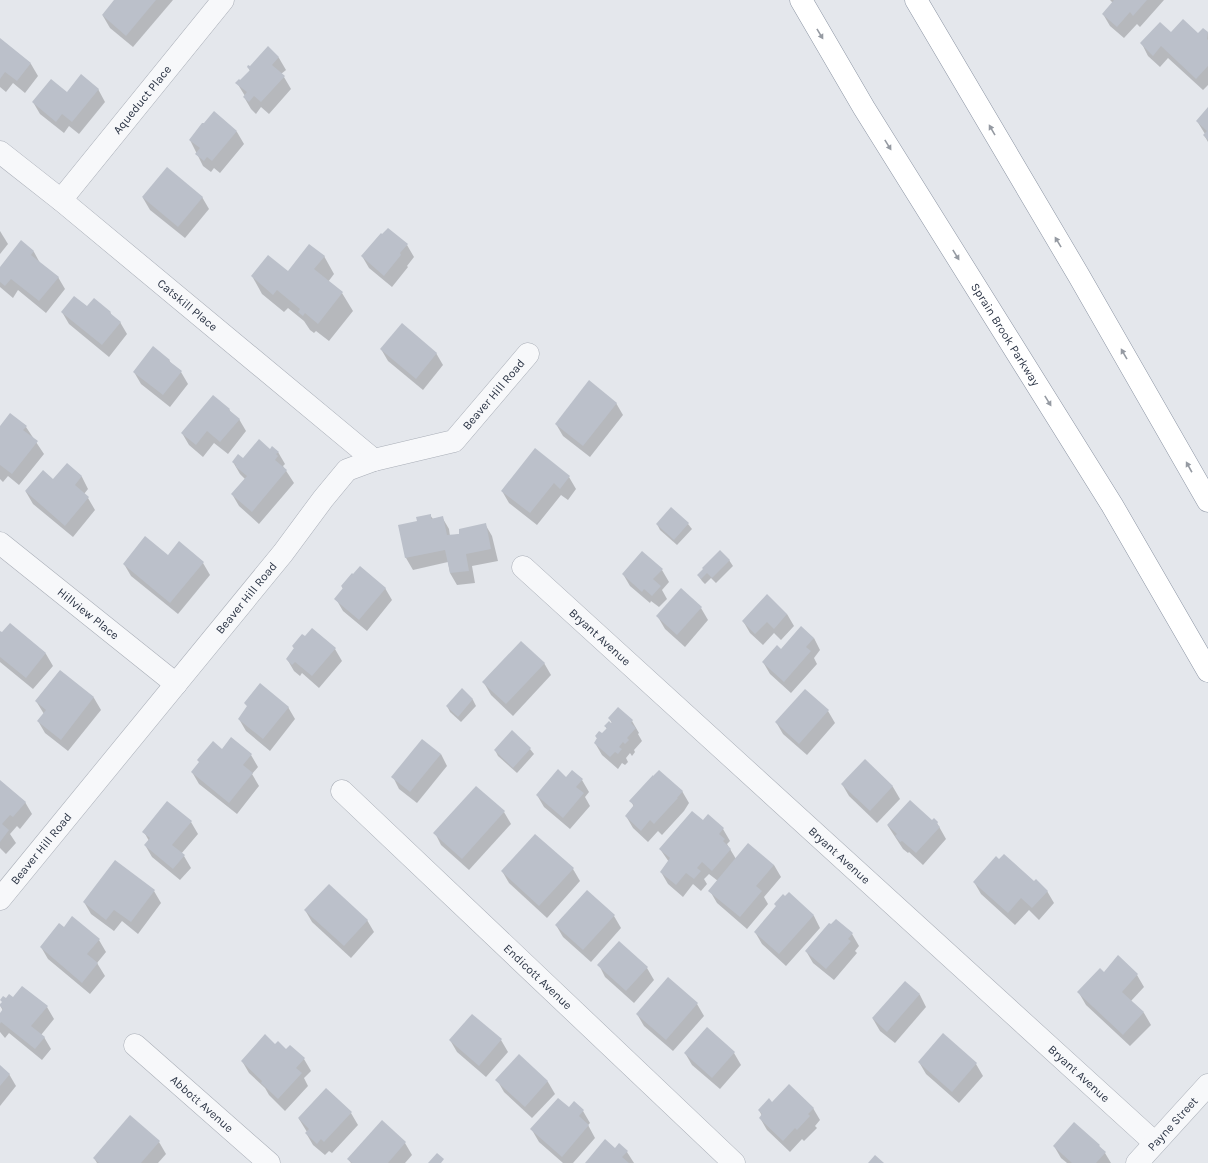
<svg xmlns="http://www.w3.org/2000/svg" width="1208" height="1163" font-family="Karla,sans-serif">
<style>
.shadow{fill:#0003}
.building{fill:#bbc0ca}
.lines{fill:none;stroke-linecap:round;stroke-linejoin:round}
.street-casing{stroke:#a9aeb7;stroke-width:23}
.highway-casing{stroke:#8b94a3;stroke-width:23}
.street{stroke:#f7f8fa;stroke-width:22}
.highway{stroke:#fff;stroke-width:22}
.oneway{fill:#959aa2}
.labels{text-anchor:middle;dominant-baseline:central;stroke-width:3;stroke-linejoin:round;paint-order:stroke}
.street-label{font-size:12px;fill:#2b3445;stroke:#f4f6f9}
</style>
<rect width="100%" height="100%" fill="#e4e7ec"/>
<g class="shadow">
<polygon points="116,0 173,0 133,47 110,28 103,16"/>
<polygon points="1110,0 1164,0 1140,27 1137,24 1124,38 1110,26 1103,14 1113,3"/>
<polygon points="1203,29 1208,33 1208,85 1203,90 1168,58 1160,67 1148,56 1142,44 1171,34 1199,34"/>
<polygon points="0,39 31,64 38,76 25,93 13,83 6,92 0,87"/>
<polygon points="268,48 279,58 286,70 281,74 284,77 291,89 269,114 261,107 256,114 251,109 244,97 245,96 237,83 240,82 250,71 248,67 250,68"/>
<polygon points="98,89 105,102 79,134 69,126 64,133 40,114 33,102 67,93"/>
<polygon points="1208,109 1208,142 1204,135 1205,134 1197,121"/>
<polygon points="214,113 237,132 244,144 220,173 214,168 211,172 203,166 190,140"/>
<polygon points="202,197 209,209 185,238 150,210 143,198"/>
<polygon points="0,231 8,244 0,254"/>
<polygon points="21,242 34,252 40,263 58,277 65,289 46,313 18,290 13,298 0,287 0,268"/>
<polygon points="407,245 414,257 407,266 408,267 392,287 369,268 362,256"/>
<polygon points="324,256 334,274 328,282 342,293 353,311 329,341 316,331 314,333 310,330 304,321 288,308 284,312 262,294 252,276 288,272"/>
<polygon points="87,308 110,312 112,316 120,322 127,334 109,357 69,324 62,312"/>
<polygon points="381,349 436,353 443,365 423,390 388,361"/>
<polygon points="169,360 172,365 181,372 188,384 170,407 141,384 134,372"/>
<polygon points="616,403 623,415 590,457 563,436 556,424"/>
<polygon points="229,409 231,413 239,419 246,431 228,454 214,443 203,457 189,445 182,433"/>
<polygon points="26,427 44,454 19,485 8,476 3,482 0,479 0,428"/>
<polygon points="270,450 278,452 285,464 283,466 294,483 259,524 239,506 232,494 245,479 240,474 233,462"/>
<polygon points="67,464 82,477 88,489 84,494 88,498 95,510 73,537 33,504 26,492 53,481"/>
<polygon points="569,477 576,489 568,500 561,495 537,525 509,503 502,491"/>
<polygon points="430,515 433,519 442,517 449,529 450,536 460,534 485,524 492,536 498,561 472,566 475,583 457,585 450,573 448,562 413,570 406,558 399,526 419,522"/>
<polygon points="657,524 688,524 692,529 677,545 660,530"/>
<polygon points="729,560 733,566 716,583 711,578 705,584 702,581 698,575"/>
<polygon points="203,563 210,575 178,614 131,576 124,564"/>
<polygon points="662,570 669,582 662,590 667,599 659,607 651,601 650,603 630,586 623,574"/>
<polygon points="342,587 385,588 392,600 367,631 343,611 336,599 343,589"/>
<polygon points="701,608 708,620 685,647 665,629 658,617"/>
<polygon points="787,614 794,626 781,640 774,633 763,645 750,633 743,621"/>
<polygon points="10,624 46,654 53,666 33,689 0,662 0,632 2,634"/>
<polygon points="814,638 820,650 814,658 817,664 791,693 770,674 763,662 781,650"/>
<polygon points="293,647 335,649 342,661 319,688 302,673 300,676 294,671 287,659 295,649"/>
<polygon points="544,663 551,675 513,716 491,695 484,683"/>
<polygon points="60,671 94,698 101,710 68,751 45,733 38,721 44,714 36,701"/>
<polygon points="462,690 473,700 476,706 461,722 450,712 447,706"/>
<polygon points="245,703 288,707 295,719 270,751 246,731 239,719 248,707"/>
<polygon points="828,711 835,723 807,755 783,734 776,722"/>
<polygon points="609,718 632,721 639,733 638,734 642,741 634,750 635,752 632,756 630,753 626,758 628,762 625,765 622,763 618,769 602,755 595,743 598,739 596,737 602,735 607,729 605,726 612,723"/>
<polygon points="530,749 534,754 517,773 498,756 495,750"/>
<polygon points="222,750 251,755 258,767 252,774 259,786 237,814 199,784 192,772 200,762"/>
<polygon points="441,754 447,766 417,803 399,789 393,777"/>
<polygon points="865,761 893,787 900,799 877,823 849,796 842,784"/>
<polygon points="566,778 582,780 589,792 585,797 590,806 570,829 544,807 537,795"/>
<polygon points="0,781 25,802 32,814 20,829 17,826 10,834 16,843 6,854 0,848"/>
<polygon points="682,791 689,803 684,811 662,835 658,831 648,842 633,828 626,816 634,807 631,801"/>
<polygon points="504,812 511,824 469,870 441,845 435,833"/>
<polygon points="191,822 198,834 181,854 184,856 191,868 180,880 152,857 145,845 149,841 144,832"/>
<polygon points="703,822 723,829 730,841 727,844 736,859 774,865 781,877 764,897 768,904 747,929 717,903 710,891 718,881 709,874 704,879 707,884 701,891 693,884 683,897 668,884 661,872 669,862 660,849"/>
<polygon points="932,822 937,823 946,839 923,865 909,852 908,853 903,849 888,826"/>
<polygon points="573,869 580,881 547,918 509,883 502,871"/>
<polygon points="974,882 1034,882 1047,891 1054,903 1039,920 1029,910 1015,925 981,894"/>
<polygon points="154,891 161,903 138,934 122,921 114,931 91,914 84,902"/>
<polygon points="587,891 614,916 621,928 591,962 563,937 556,925"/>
<polygon points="789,894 814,916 820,928 786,966 762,944 755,932 777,907 775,904"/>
<polygon points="305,910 367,920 374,932 351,958 312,922"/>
<polygon points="836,920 852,934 859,946 855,951 857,953 834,980 813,963 806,951"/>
<polygon points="64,928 99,940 106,952 97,963 105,976 90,994 48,959 41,947"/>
<polygon points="619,942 647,968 654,980 634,1003 605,977 599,965"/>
<polygon points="1104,973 1137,975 1144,987 1131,1001 1144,1013 1151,1025 1130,1046 1086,1005 1079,993"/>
<polygon points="668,978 697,1004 704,1016 673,1051 644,1026 637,1014"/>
<polygon points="905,982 920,995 926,1007 895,1043 880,1031 873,1019"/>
<polygon points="13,998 47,1007 54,1019 41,1035 44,1037 51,1049 42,1060 9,1033 5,1038 0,1032 0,1015 3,1011 0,1005"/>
<polygon points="472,1015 501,1040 508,1052 486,1077 457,1052 450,1040"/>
<polygon points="707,1028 734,1053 741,1065 720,1089 692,1065 685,1053"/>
<polygon points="276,1045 286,1051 290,1046 304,1059 311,1071 304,1078 308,1086 285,1111 269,1095 265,1088 249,1073 242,1061"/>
<polygon points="519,1056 548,1082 555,1094 532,1118 504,1092 497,1080"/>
<polygon points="919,1062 976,1064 983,1076 959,1103 926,1074"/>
<polygon points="0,1067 9,1074 16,1086 0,1106"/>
<polygon points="772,1103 813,1108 820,1120 815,1126 817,1128 804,1141 802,1139 790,1152 767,1130 760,1118 762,1116 759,1110"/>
<polygon points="569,1109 583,1111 590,1123 588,1125 595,1138 573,1163 563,1163 539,1142 532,1130"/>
<polygon points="351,1113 358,1125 332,1153 329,1151 325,1155 313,1145 306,1133 307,1132 299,1119"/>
<polygon points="382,1122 405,1143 412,1155 405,1163 351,1163 348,1159"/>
<polygon points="159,1142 166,1154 158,1163 97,1163 94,1158"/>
<polygon points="1054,1146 1099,1146 1105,1153 1111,1163 1067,1163 1061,1158"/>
<polygon points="615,1150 627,1152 634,1163 586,1163"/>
</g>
<g class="building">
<polygon points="114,0 156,0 126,36 102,15"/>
<polygon points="1114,0 1147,0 1133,16 1130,12 1117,27 1102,14"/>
<polygon points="1183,19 1198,33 1203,28 1208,32 1207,39 1208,40 1208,66 1196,79 1161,46 1153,56 1140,43 1160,22 1171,32"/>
<polygon points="0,38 31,63 17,81 5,72 0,79"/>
<polygon points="268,46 279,57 272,65 285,76 261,102 254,96 249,102 243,97 247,92 235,83 239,79 240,80 250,70 247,67 248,65 250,66"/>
<polygon points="81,74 99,89 72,122 62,114 56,122 32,102 51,79 67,92"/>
<polygon points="1208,107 1208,140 1203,135 1207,131 1196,121"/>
<polygon points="214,111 237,131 212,161 207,157 204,161 195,154 200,148 189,140 202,123 204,123"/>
<polygon points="167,167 203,197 178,227 142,197"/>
<polygon points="388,228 408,244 400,253 401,255 384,276 361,256 381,233 382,234"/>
<polygon points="21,240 34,251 31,255 59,277 39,301 11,279 5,286 0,282 0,267"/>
<polygon points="309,244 325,256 314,269 343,292 318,324 305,313 303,316 298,312 300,309 277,290 273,295 251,276 268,255 288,271"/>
<polygon points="74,296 87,306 94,298 111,312 110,313 121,322 102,345 61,312"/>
<polygon points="402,323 437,353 416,379 380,349"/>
<polygon points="153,346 170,360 169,361 182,371 163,395 133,372"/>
<polygon points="589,380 617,403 583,446 555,424"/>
<polygon points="213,395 230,409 229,410 240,419 220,442 207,431 196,445 181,433"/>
<polygon points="10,413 27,426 23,430 38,441 12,474 0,465 0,426"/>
<polygon points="259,439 270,449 272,446 279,452 276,454 278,456 275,460 287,470 252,512 231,494 247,476 236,467 236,465 232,462 238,454 243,458"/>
<polygon points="535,448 570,476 560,489 554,483 530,513 501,491"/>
<polygon points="67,463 82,476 75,485 89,497 65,526 25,491 43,470 53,479"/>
<polygon points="671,507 689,523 674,540 656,524"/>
<polygon points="431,514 431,519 443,516 447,535 459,534 459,529 486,523 491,549 466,554 469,571 450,573 445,550 405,558 398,525 417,521 416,517"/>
<polygon points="145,536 168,555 179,541 204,562 170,603 123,564"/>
<polygon points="720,550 730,560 712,578 707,573 701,579 697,575 703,569 702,568"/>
<polygon points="642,551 663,569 653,579 661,586 652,596 644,589 642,592 622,574"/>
<polygon points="360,566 386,588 359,620 334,599 343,588 341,586 352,573 353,574"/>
<polygon points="681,588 702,607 677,635 656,616"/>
<polygon points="767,594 787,614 774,629 767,622 755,634 742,621"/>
<polygon points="10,623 46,653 26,678 0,657 0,631 2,632"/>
<polygon points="801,626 814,638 806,647 811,651 784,682 762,662 777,645 781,649"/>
<polygon points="312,628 336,648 312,676 295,662 292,665 286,659 294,648 292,646 302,634 305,636"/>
<polygon points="521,641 545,663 506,704 482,682"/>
<polygon points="60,670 94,697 61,740 37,721 46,710 35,701"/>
<polygon points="260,683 289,707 263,739 238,719 247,706 244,703"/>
<polygon points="462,688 473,699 458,717 446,706"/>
<polygon points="805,689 829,710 799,744 775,722"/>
<polygon points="618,707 633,720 631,723 636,728 627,738 629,740 625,744 623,742 619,747 622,749 618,754 615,752 610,757 594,743 597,738 595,736 599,731 602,733 607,728 604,726 609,721 611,723 612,722 608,718"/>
<polygon points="512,730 531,748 513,768 494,750"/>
<polygon points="231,737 252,754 243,765 253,773 229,803 191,772 199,762 197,760 213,741 222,749"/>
<polygon points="422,739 441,754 410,792 391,777"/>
<polygon points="865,759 893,786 870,811 841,784"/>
<polygon points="558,769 566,777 572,770 583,779 576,787 584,793 563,818 536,795"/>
<polygon points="659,770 683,791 677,798 678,798 654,824 650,820 641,831 625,816 634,805 629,801 653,775 653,776"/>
<polygon points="0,780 26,802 13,817 10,815 2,824 9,830 0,842"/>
<polygon points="476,786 505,811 462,859 433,833"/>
<polygon points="910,800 932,820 934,818 938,822 937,824 940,827 916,853 902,841 900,842 895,836 897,834 887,825"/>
<polygon points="167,801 192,821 172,845 185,855 173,869 144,845 150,838 142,832"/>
<polygon points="692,811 703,820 708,814 724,828 719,834 725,839 723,841 731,849 712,871 702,862 697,868 701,871 694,879 686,873 676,885 660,872 670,858 659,849"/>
<polygon points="535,834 574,868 539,906 501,871"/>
<polygon points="748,843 774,865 756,886 762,891 740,917 708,891"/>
<polygon points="1004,854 1034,881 1036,879 1048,891 1032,908 1021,898 1008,913 973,882 996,856 999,859"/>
<polygon points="115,860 155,890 131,922 114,910 106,920 83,902"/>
<polygon points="329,884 368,920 344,946 304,910"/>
<polygon points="587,890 615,915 583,950 555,925"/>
<polygon points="789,892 814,915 779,954 754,932 776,906 774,904 783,894 785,896"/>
<polygon points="72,916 100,939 87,954 98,963 82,983 40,947 59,923 64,927"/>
<polygon points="836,919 853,933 848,939 851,941 826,969 805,951 829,923 831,924"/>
<polygon points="619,941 648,967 626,991 597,965"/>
<polygon points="1118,955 1138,974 1122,992 1144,1012 1123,1035 1077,992 1100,968 1104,972"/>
<polygon points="668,977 698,1003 666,1040 636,1014"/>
<polygon points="905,981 920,994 887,1032 872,1018"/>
<polygon points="22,986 48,1006 31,1026 45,1037 35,1049 1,1022 0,1024 0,1013 3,1009 0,1006 0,1004 2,1002 0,1000 3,996 6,998 9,994 13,997"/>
<polygon points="472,1014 502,1039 479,1066 449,1040"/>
<polygon points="707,1027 735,1052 712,1078 684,1053"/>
<polygon points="943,1033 977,1063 952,1092 918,1062"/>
<polygon points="265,1034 275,1044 278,1041 286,1049 290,1045 305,1058 296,1068 302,1073 278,1099 261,1083 262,1081 241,1061"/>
<polygon points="519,1054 548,1081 525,1107 495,1080"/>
<polygon points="0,1065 10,1074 0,1086"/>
<polygon points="789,1084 814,1108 808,1114 810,1116 797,1130 795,1128 783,1141 759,1118 762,1114 758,1110 769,1098 772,1102"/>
<polygon points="326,1088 352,1112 324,1142 321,1139 317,1144 305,1133 309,1129 298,1118"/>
<polygon points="558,1098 569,1107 574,1101 584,1110 579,1116 589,1125 562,1157 530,1129"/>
<polygon points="130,1115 160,1141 141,1163 99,1163 93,1158"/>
<polygon points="382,1120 406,1142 388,1163 352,1163 347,1159"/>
<polygon points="1074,1122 1100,1145 1099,1146 1106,1152 1096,1163 1072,1163 1053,1146"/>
<polygon points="605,1139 615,1148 619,1143 628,1151 622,1157 629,1163 585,1163"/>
<polygon points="437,1153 444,1159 441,1163 428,1163"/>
<polygon points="875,1155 884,1163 868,1163"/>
</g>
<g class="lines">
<g class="street-casing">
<g id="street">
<path id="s1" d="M0 152 61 200 374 460"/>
<path id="s2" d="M61 200 223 0"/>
<path id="s3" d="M0 543 176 684"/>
<path id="s4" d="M523 567 1155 1143"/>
<path id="s5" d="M342 791 734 1163"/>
<path id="s6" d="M0 899 283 553 323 499 347 470 374 460 454 441 528 354"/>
<path id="s7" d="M135 1045 269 1163"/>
<path id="s8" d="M1137 1163 1208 1085"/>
</g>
</g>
<g class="highway-casing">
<g id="highway">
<path id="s9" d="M801 0 864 108 1112 505 1208 671"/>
<polyline points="916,0 1079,276 1208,501"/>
</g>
</g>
<use href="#street" class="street"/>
<use href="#highway" class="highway"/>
</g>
<defs><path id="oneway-solid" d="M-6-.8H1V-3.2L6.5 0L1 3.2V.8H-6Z"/></defs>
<g class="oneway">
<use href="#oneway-solid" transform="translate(820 34) rotate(59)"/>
<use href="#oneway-solid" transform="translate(992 130) rotate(-120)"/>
<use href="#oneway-solid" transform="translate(888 145) rotate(58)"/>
<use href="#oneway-solid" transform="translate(1058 242) rotate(-121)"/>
<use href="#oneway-solid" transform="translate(956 255) rotate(58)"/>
<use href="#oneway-solid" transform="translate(1124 354) rotate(-120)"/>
<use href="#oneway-solid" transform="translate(1048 401) rotate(58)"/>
<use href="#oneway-solid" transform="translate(1189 467) rotate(-119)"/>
</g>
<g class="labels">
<g class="street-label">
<text stroke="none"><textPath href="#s2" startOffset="129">Aqueduct Place</textPath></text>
<text stroke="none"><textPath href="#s1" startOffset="242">Catskill Place</textPath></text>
<text stroke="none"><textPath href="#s9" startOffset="392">Sprain Brook Parkway</textPath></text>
<text stroke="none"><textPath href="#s6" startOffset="724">Beaver Hill Road</textPath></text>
<text stroke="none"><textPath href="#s6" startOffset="389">Beaver Hill Road</textPath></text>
<text stroke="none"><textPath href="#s3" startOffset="113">Hillview Place</textPath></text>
<text stroke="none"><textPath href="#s4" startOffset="104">Bryant Avenue</textPath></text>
<text stroke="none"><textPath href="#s6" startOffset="65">Beaver Hill Road</textPath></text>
<text stroke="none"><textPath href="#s4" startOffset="428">Bryant Avenue</textPath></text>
<text stroke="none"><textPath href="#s5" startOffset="270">Endicott Avenue</textPath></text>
<text stroke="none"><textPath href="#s4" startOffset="752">Bryant Avenue</textPath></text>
<text stroke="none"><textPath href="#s7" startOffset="89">Abbott Avenue</textPath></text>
<text stroke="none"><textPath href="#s8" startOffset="53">Payne Street</textPath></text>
</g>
</g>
</svg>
